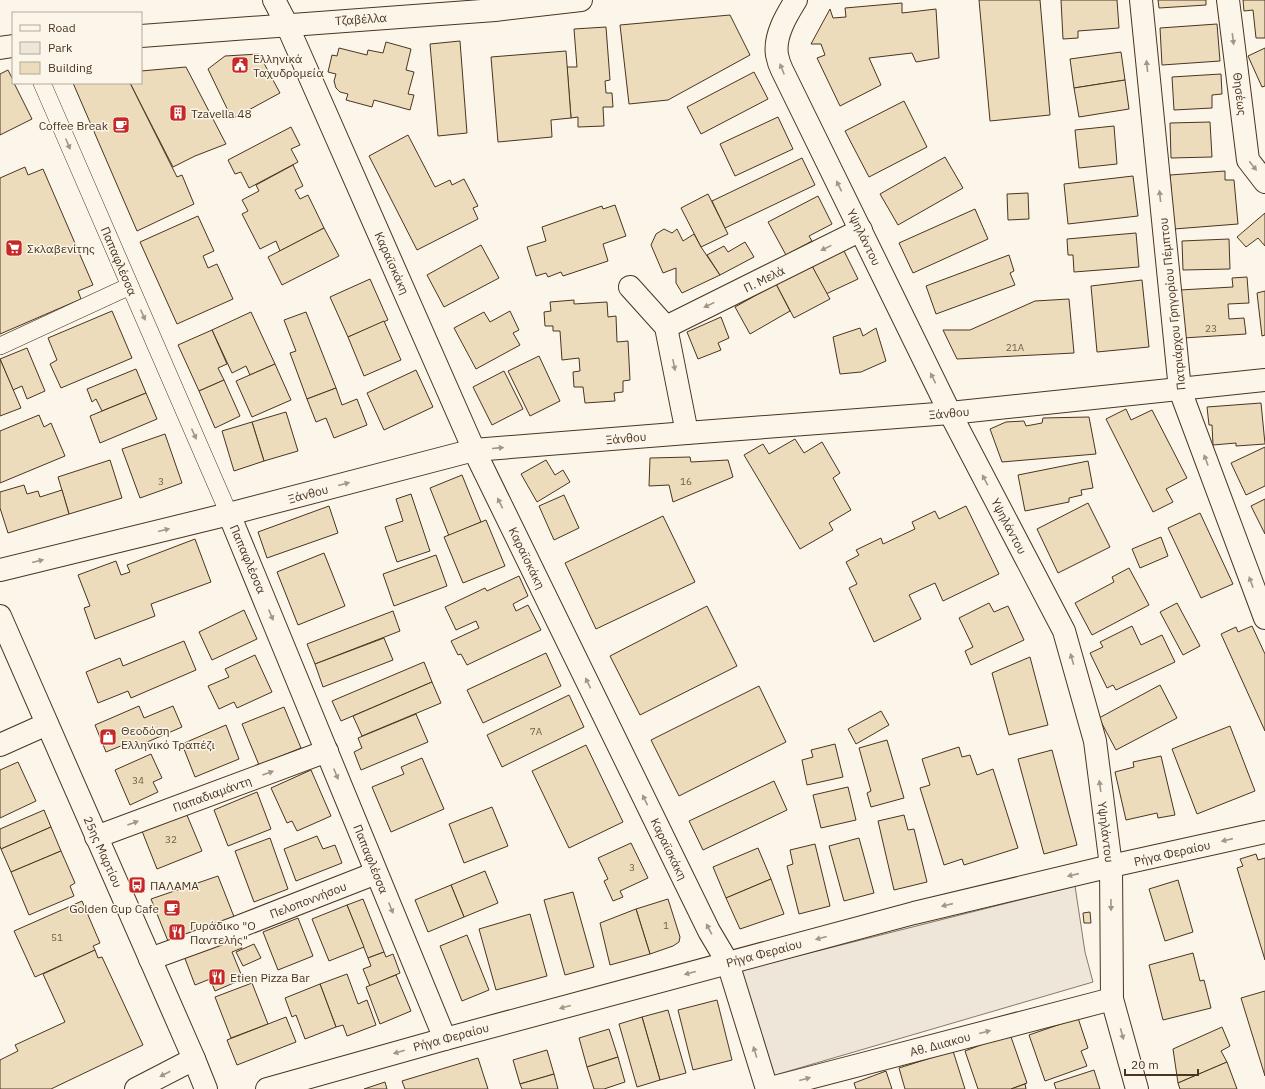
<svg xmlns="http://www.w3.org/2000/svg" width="1265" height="1089" font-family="'IBM Plex Sans',sans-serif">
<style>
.green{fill:#ede6d9;stroke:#887966}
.building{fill:#ecdcbc;stroke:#4a3520}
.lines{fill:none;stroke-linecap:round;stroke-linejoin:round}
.pedestrian-casing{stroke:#4a3520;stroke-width:18}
.minor-casing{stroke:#4a3520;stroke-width:24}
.tertiary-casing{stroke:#4a3520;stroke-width:24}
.pedestrian{stroke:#fbf6e9;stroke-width:17}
.minor{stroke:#fbf6e9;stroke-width:22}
.tertiary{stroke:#fbf6e9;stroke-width:22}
.oneway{fill:#a29684}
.labels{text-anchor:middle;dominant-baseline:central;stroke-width:3;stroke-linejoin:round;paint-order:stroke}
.number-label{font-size:10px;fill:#725f47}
.street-label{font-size:12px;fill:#4a3520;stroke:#fbf6e9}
.poi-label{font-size:12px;fill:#4a3520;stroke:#fbf6e9;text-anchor:start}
</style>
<rect width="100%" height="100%" fill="#fbf6e9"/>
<polygon class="green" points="1075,886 1085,952 1093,982 765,1078 734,972"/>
<g class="building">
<polygon points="979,0 1040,0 1050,115 990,121"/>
<polygon points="1061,0 1117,0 1119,28 1078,31 1078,38 1063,39"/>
<polygon points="1158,0 1206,0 1206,5 1159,8"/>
<polygon points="1243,0 1265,0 1265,38 1256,38 1253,10 1244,11"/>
<polygon points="902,3 902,13 936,9 939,58 916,62 912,53 869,58 881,85 840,106 817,58 825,55 821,44 811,44 830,9 833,18 846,17 845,8"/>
<polygon points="730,15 750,55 668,100 629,104 620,25"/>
<polygon points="1217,24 1220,61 1162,65 1160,28"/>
<polygon points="606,27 610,80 605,81 606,93 612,93 613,107 603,107 604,126 578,127 578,117 571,118 567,67 577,67 574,29"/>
<polygon points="460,41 467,133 438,136 430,44"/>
<polygon points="386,42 411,49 406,70 414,72 408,94 414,95 410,110 374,100 372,107 346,100 348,94 340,92 336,88 334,81 336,74 328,72 332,55 337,56 339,48 367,55 368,50 383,53"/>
<polygon points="1265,48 1265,86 1262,87 1248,56"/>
<polygon points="566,51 571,118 551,120 552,137 498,142 491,57"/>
<polygon points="1121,52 1125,80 1074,88 1070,59"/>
<polygon points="259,54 280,93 232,119 208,69 225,56"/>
<polygon points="186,67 226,144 195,156 173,167 130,83 141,83 141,71"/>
<polygon points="8,70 13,80 13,83 14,83 32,119 0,135 0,74"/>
<polygon points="754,72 768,99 701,134 687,107"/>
<polygon points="1221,74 1222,94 1212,95 1212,108 1174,110 1172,77"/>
<polygon points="1125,80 1129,109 1079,117 1074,88"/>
<polygon points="73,83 130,83 177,177 182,175 194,204 137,231"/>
<polygon points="904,101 927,147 869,177 845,131"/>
<polygon points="778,117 793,149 735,176 720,144"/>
<polygon points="1210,122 1212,157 1171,158 1170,123"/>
<polygon points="1114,126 1117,164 1079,168 1075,130"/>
<polygon points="291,127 300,145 291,149 298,162 249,188 241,172 235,174 228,160"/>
<polygon points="408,135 435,187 450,180 452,185 464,179 478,206 473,208 478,219 417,250 369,156"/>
<polygon points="945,157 963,188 898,225 880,194"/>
<polygon points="802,158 815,185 725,228 712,201"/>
<polygon points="293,165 303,186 295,190 300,199 308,195 324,228 280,251 276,241 260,249 242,214 248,211 242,200 259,191 256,185"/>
<polygon points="25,167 28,175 43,169 93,285 78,291 81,299 0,334 0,178"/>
<polygon points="1225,171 1225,180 1234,180 1238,224 1174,229 1170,175"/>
<polygon points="1133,176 1138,216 1068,224 1064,184"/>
<polygon points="1028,193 1029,219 1008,220 1007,194"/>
<polygon points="708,194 728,234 701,247 681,208"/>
<polygon points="818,196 832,224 809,236 812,241 786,255 768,222"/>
<polygon points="615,205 626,236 603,244 608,261 563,276 561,272 548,277 546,273 536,276 527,247 546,241 542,227 602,206 603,209"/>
<polygon points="975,209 988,239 913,273 899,243"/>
<polygon points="1265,213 1265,246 1258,238 1246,247 1237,237"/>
<polygon points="198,216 214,251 203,256 208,268 217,264 233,299 177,324 140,242"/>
<polygon points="324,228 339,256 282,285 268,257"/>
<polygon points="664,229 672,233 677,229 683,241 694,234 701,247 720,275 682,293 676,283 676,268 663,273 651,245 656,234"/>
<polygon points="1136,233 1139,267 1074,272 1073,255 1068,255 1067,239"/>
<polygon points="1229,239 1230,269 1183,270 1182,241"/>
<polygon points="745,242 754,257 720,275 707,255 724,246 728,252"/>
<polygon points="481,245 499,278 444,307 427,275"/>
<polygon points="844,251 858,279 826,294 812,266"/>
<polygon points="1009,255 1014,271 1010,273 1015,285 936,314 926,286"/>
<polygon points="812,266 830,299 794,318 776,284"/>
<polygon points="1247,277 1249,303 1228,304 1229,319 1244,318 1246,334 1183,338 1180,290 1233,287 1232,278"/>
<polygon points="370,279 388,320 348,337 330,297"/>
<polygon points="1142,280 1149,347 1097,352 1091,286"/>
<polygon points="776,284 790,311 750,334 735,307"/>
<polygon points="1265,291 1265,335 1262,336 1257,293"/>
<polygon points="1069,299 1074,353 957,359 943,330 970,330 1035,301"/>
<polygon points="574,300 574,304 607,302 608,317 616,316 617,342 628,341 630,380 623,381 623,392 614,393 615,401 585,403 583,387 574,387 573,372 580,371 579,358 562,360 560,331 553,331 553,326 545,326 544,312 551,311 550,302"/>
<polygon points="112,311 132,358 61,388 50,364 57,360 48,338"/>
<polygon points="510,311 519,330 513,333 520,345 476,369 454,328 484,312 490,322"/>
<polygon points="251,312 275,364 250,375 246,366 232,373 212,330"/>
<polygon points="306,312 336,388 307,399 290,353 296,351 284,320"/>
<polygon points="721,317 729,338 718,343 721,350 698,359 687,332"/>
<polygon points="384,321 401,360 364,376 348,337"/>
<polygon points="860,328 863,336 876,328 886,361 861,372 840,374 833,337"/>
<polygon points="212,330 227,364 218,368 224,380 199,391 178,345"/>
<polygon points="27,348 45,391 27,399 22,386 13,390 0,359"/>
<polygon points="539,356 560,401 530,416 508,371"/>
<polygon points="0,359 21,408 0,416"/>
<polygon points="275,364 291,400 252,417 236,381"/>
<polygon points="136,369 146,393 102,411 96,399 92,402 87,389"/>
<polygon points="416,370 433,407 384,430 367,393"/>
<polygon points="504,371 523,409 492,425 473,387"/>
<polygon points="224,380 240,416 215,428 199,391"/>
<polygon points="336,388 342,405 357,399 367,425 334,438 326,418 316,422 307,399"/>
<polygon points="146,393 157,419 100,443 90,416"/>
<polygon points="1261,403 1265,444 1236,446 1236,443 1213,445 1212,425 1209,425 1207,407"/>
<polygon points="1126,409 1131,420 1152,410 1187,478 1166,489 1173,502 1153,512 1106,419"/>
<polygon points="286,412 298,451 264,461 252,422"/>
<polygon points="39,415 44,427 51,423 65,456 0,483 0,431"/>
<polygon points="1089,417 1096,454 1002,462 990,429 1006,422 1024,421 1026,426 1042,423 1043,418"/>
<polygon points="252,422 264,461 234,471 222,431"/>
<polygon points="165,434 182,483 140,498 122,449"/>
<polygon points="795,439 804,453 822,442 840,473 833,478 851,510 829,523 833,530 800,549 744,455 763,444 769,454"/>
<polygon points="1265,447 1265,486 1246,495 1231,463"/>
<polygon points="690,457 691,462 728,460 733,477 673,502 669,485 649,486 650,458"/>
<polygon points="110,460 122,498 69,514 58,477"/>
<polygon points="546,460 555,475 563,470 570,482 537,502 521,474"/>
<polygon points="1088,461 1093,488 1081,490 1082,495 1069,498 1069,502 1025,511 1018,475"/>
<polygon points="462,475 481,522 449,536 430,488"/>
<polygon points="24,485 27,494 38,491 40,497 62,490 69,514 8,533 0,508 0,492"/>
<polygon points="411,494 430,551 397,562 385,527 403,521 396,499"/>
<polygon points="564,495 579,528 554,540 539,506"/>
<polygon points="1265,499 1265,534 1251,506"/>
<polygon points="1088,503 1110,547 1058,573 1037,529"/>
<polygon points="329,506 338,533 267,558 258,532"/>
<polygon points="966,506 999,574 943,601 935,583 909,595 921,619 874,642 849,588 857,584 846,562 859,555 856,550 881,538 883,544 915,529 912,522 935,511 939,519"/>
<polygon points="1200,513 1233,584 1201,598 1168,528"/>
<polygon points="663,516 695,582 596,629 565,563"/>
<polygon points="486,520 505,566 463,583 444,537"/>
<polygon points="1161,537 1168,556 1140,568 1132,549"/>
<polygon points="195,539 211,582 151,604 155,616 95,639 84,608 90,606 78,575 116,561 121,575 130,572 127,565"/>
<polygon points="324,553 345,606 298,625 277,572"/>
<polygon points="436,555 447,586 394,606 383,574"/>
<polygon points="1129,568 1149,605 1092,635 1075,603 1114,582 1112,577"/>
<polygon points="519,576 528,596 513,604 516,611 528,605 541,630 467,665 461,654 458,655 451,641 479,628 476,621 456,630 445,607 485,588 487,591"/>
<polygon points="989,603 994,612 1008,606 1024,640 971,665 965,651 973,647 959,618"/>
<polygon points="1177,603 1200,646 1183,655 1160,612"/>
<polygon points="707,606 737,666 640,715 610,656"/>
<polygon points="244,610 257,639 212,660 199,632"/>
<polygon points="393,611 400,631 315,664 307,644"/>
<polygon points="1132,626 1141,645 1162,635 1175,662 1116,690 1113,685 1107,688 1090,653 1103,647 1100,642"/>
<polygon points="1252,626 1265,654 1265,731 1221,634 1236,627 1238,632"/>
<polygon points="384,638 393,660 323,687 315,664"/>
<polygon points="184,641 196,670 131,698 128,691 98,703 86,672 120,658 123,666"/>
<polygon points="546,653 561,686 483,723 467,690"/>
<polygon points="255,655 272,692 237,708 234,702 219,709 208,686 229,677 225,669"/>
<polygon points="1030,657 1048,725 1009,735 992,673"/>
<polygon points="424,662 432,682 341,721 332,701"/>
<polygon points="432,682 441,703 362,736 353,716"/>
<polygon points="1160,685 1177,718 1116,750 1099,718"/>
<polygon points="759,686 786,742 679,796 651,740"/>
<polygon points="569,695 584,727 502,767 487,735"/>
<polygon points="139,706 144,718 173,706 182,727 131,749 128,743 106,752 95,725"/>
<polygon points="284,707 301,748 259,765 242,724"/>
<polygon points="881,711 889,725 856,744 848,729"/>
<polygon points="416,714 428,742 361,770 354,752 362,748 358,738"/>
<polygon points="226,725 239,759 195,777 182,744"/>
<polygon points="1230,726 1255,791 1197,814 1172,749"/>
<polygon points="887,740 904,798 871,807 867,793 871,791 859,748"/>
<polygon points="835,744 843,777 807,785 802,760 813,757 811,750"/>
<polygon points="586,745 623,822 569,848 532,771"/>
<polygon points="959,747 962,757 970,755 977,775 993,769 1018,848 964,865 962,859 944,865 920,788 930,785 922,759"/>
<polygon points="1052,750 1077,845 1044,854 1018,759"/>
<polygon points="151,754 162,778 153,782 158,792 130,805 115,770"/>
<polygon points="1161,756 1175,815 1158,818 1157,813 1126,820 1115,772 1134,767 1133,762"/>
<polygon points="422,758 444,809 391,832 372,787 404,774 401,767"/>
<polygon points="18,762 36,801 0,818 0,770"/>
<polygon points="311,770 331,816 297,831 292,821 287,823 271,788"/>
<polygon points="774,781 787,810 703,850 689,821"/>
<polygon points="848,787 856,820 821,828 813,795"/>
<polygon points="257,792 271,829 228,846 214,810"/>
<polygon points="492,807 508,846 464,863 449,824"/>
<polygon points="184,808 202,851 157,869 140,826"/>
<polygon points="44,810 51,827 1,849 0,846 0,829"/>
<polygon points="904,815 908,830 914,829 927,882 894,890 878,821"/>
<polygon points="51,827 61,851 11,872 1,849"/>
<polygon points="317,836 323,849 335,845 342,863 296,881 284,849"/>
<polygon points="270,838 288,889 254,902 235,851"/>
<polygon points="859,838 874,893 844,901 829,846"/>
<polygon points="631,843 648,878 620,891 623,897 613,901 604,881 608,879 598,858"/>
<polygon points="815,844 830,906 799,914 787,866 793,864 790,850"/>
<polygon points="758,848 771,879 726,898 713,867"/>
<polygon points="61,851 75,883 70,886 74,896 29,915 11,872"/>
<polygon points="1256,854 1258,860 1265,858 1265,960 1237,868 1243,866 1240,859"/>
<polygon points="485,871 498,903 464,917 451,885"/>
<polygon points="218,876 238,927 172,951 151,899"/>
<polygon points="771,879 784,914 740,929 726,898"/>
<polygon points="1178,880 1193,932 1165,941 1149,889"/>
<polygon points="451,885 464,917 428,932 415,900"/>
<polygon points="573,892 594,967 565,975 544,900"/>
<polygon points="363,899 384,952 368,958 347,905"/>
<polygon points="668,899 680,937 679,942 673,946 650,954 636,909"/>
<polygon points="82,901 100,943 93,946 95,950 35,977 14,931"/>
<polygon points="347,905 364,947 329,961 312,919"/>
<polygon points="636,909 650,954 610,965 600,923"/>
<polygon points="1090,912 1091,923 1084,923 1083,913"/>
<polygon points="530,914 547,976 496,990 479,929"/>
<polygon points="298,918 313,956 278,970 263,932"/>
<polygon points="237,935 242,948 232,952 243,979 215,991 210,979 195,985 184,956"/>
<polygon points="467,935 489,990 462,1001 440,946"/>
<polygon points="254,944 261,958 243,966 236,952"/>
<polygon points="95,950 98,958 102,957 143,1045 51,1089 0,1089 0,1060 18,1051 15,1045 65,1022 43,974"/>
<polygon points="384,952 386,957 393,954 400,973 370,986 363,969 371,966 368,958"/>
<polygon points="1193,953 1200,981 1204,980 1211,1008 1163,1020 1149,965"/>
<polygon points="347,974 358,1004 367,1000 376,1025 347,1036 343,1025 336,1027 320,984"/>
<polygon points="396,975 411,1011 380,1024 366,987"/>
<polygon points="252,983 268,1024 231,1038 215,997"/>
<polygon points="320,984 336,1027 305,1039 296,1015 292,1017 285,998"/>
<polygon points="1265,991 1265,1076 1241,998"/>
<polygon points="717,1000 732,1060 693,1070 678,1010"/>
<polygon points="668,1010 686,1073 660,1080 642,1017"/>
<polygon points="286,1017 296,1042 237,1065 227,1040"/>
<polygon points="642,1017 660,1080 637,1087 619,1024"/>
<polygon points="1078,1018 1088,1048 1081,1051 1087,1066 1045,1081 1029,1035"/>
<polygon points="1222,1027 1230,1046 1221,1051 1227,1062 1178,1083 1173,1049"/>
<polygon points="609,1029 618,1057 587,1067 579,1038"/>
<polygon points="1010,1034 1027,1083 1011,1089 978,1089 965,1051"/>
<polygon points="547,1050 554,1074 520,1084 513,1060"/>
<polygon points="953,1051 965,1089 905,1089 899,1068"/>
<polygon points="618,1057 625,1082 604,1089 594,1089 587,1067"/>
<polygon points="478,1058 488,1089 405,1089 402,1081"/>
<polygon points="1227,1062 1237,1089 1180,1089 1178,1083"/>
<polygon points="1094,1070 1100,1089 1056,1089 1054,1083"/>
<polygon points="886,1071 892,1089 856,1089 854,1083"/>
<polygon points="554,1074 558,1089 522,1089 520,1084"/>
<polygon points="385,1082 387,1089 364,1089"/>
<polygon points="1025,1084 1026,1089 1011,1089"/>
</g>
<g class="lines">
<g class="pedestrian-casing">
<g id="pedestrian">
<polyline points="42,83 229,514"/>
<polyline points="0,346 130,286"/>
</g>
</g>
<g class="minor-casing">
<g id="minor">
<polyline points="274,0 287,25 474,450 709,931 728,963 767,1089"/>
<path d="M796 0C786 16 774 36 777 55 778 60 780 66 782 70L950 413 1064 631 1095 741 1111 866 1112 999 1137 1089"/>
<polyline points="1141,0 1180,390 1265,618"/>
<polyline points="1228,0 1248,160 1265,182"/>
<polyline points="630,287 666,327 687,433"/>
<polyline points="666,327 861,230"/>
<polyline points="229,514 445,1039"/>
<polyline points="0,570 229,514 474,450 687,433 950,413 1265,380"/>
<polyline points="0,745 47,724"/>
<polyline points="96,837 327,751"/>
<polyline points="150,959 238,927 376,873"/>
<polyline points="136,1089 194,1059"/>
<polyline points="267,1089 445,1039 914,913 1111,866 1265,832"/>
<polyline points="767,1089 1112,999"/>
</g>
</g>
<g class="tertiary-casing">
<g id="tertiary">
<polyline points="141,36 495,10 581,0"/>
<polyline points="0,48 13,46"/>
<polyline points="0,616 194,1059 206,1089"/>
</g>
</g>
<use href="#pedestrian" class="pedestrian"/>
<use href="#minor" class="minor"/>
<use href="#tertiary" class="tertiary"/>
</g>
<defs><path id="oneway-solid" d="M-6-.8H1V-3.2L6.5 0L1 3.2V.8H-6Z"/></defs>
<g class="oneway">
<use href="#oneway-solid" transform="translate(1233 39) rotate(83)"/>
<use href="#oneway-solid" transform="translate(1147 66) rotate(-96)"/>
<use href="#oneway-solid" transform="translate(782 69) rotate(-112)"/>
<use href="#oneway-solid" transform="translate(68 144) rotate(67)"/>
<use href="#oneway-solid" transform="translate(1253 166) rotate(52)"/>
<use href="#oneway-solid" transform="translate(839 186) rotate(-116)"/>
<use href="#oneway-solid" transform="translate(1160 196) rotate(-96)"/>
<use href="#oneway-solid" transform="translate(826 248) rotate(154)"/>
<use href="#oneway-solid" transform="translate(709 305) rotate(154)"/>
<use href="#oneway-solid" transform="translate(143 315) rotate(66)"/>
<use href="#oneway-solid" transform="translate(674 365) rotate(79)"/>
<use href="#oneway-solid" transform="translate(933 378) rotate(-116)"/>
<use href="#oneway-solid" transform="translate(194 434) rotate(66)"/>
<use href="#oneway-solid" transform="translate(498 448) rotate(-5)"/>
<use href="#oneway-solid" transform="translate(1206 460) rotate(-110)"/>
<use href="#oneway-solid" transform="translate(985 480) rotate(-118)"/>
<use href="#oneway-solid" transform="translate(344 484) rotate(-15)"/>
<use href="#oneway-solid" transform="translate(500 503) rotate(-116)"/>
<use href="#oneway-solid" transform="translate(164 530) rotate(-14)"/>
<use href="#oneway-solid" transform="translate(38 561) rotate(-14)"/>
<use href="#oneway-solid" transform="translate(1251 582) rotate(-110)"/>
<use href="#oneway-solid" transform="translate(271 615) rotate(67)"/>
<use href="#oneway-solid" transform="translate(1072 659) rotate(-106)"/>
<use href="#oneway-solid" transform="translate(588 683) rotate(-116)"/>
<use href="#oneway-solid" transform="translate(268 773) rotate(-20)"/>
<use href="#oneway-solid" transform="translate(336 774) rotate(68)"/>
<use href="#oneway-solid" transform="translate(1100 786) rotate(-98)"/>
<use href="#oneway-solid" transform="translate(645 800) rotate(-116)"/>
<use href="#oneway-solid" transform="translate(133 823) rotate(-20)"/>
<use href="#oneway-solid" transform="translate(1227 840) rotate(167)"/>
<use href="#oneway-solid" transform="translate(1073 875) rotate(167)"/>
<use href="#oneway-solid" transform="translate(947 905) rotate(167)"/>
<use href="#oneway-solid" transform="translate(1111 905) rotate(89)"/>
<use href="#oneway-solid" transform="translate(391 908) rotate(68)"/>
<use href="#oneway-solid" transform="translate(709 929) rotate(-118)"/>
<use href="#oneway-solid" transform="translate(821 938) rotate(165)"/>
<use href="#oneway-solid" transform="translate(690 973) rotate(165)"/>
<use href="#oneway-solid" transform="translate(565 1007) rotate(165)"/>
<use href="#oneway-solid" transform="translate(985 1032) rotate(-15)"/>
<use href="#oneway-solid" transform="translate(1122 1034) rotate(75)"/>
<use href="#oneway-solid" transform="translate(399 1052) rotate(164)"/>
<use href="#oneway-solid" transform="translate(755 1052) rotate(-107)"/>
<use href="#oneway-solid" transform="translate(165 1074) rotate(153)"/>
<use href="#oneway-solid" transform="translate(805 1079) rotate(-15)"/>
</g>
<defs>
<g id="civic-square" transform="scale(0.9)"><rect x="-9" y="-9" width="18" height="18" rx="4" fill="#c62828" stroke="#fbf6e9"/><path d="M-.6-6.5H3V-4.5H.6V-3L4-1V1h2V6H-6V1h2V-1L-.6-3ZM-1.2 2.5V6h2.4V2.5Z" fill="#fff"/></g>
<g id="building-square" transform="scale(0.9)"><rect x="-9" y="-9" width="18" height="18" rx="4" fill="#c62828" stroke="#fbf6e9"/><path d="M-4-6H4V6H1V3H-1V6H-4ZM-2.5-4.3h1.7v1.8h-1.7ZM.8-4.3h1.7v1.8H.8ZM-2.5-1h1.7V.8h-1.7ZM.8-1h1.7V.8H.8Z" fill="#fff"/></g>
<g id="cafe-square" transform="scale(0.9)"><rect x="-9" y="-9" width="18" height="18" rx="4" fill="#c62828" stroke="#fbf6e9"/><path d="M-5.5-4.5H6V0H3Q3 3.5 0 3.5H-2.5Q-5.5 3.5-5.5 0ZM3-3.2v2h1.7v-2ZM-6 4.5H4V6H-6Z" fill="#fff"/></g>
<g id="supermarket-square" transform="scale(0.9)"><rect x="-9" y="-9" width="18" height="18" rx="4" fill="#c62828" stroke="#fbf6e9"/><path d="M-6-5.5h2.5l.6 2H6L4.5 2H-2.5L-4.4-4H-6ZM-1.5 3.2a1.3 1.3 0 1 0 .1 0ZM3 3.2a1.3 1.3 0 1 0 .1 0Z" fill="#fff"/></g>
<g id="shop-square" transform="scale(0.9)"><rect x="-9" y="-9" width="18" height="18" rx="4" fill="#c62828" stroke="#fbf6e9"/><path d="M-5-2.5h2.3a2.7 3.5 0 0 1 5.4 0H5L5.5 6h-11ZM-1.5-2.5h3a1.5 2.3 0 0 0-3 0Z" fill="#fff"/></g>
<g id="bus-square" transform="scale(0.9)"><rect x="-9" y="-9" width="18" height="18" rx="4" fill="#c62828" stroke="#fbf6e9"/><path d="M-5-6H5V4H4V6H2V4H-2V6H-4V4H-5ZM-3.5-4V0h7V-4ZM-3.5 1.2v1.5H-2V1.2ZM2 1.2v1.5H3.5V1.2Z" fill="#fff"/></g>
<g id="restaurant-square" transform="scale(0.9)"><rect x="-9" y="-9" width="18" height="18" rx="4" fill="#c62828" stroke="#fbf6e9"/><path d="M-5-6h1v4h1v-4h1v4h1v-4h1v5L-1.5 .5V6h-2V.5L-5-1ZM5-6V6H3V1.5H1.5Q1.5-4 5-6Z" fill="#fff"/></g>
</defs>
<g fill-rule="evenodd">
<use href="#civic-square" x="240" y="65"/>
<use href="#building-square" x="178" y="113"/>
<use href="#cafe-square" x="121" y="125"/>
<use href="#supermarket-square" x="14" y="248"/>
<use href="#shop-square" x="108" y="737"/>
<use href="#bus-square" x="137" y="885"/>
<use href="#cafe-square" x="172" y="908"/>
<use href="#restaurant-square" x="177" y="932"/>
<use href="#restaurant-square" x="217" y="977"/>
</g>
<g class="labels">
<g class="number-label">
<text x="1211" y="328">23</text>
<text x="1015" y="347">21A</text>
<text x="161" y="481">3</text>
<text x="686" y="481">16</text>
<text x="536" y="731">7A</text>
<text x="138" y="780">34</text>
<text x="171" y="839">32</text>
<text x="632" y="867">3</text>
<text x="666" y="925">1</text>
<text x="57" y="937">51</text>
</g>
<g class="street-label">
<text transform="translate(361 19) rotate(-4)">Τζαβέλλα</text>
<text transform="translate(1240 94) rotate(83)">Θησέως</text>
<text transform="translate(864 237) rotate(64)">Υψηλάντου</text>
<text transform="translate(119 261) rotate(67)">Παπαφλέσσα</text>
<text transform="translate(392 263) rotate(66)">Καραϊσκάκη</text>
<text transform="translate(764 279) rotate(-26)">Π. Μελά</text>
<text transform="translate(1172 304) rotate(-96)">Πατριάρχου Γρηγορίου Πέμπτου</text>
<text transform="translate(949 413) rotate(-5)">Ξάνθου</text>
<text transform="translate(626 438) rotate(-5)">Ξάνθου</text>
<text transform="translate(308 494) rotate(-15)">Ξάνθου</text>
<text transform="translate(1009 526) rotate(62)">Υψηλάντου</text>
<text transform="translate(527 558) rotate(64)">Καραϊσκάκη</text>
<text transform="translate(248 559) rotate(67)">Παπαφλέσσα</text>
<text transform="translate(212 794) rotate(-20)">Παπαδιαμάντη</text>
<text transform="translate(1106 832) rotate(83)">Υψηλάντου</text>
<text transform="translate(669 849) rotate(64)">Καραϊσκάκη</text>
<text transform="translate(103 852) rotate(66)">25ης Μαρτίου</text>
<text transform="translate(1172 853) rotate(-13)">Ρήγα Φεραίου</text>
<text transform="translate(371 859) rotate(68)">Παπαφλέσσα</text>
<text transform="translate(308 900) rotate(-21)">Πελοποννήσου</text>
<text transform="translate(764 953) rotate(-15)">Ρήγα Φεραίου</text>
<text transform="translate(451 1037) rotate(-15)">Ρήγα Φεραίου</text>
<text transform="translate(940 1044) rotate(-15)">Αθ. Διιακου</text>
</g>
<g class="poi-label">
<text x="253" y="58">Ελληνικά<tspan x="253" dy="14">Ταχυδρομεία</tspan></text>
<text x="191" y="113">Tzavella 48</text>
<text x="108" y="125" text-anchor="end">Coffee Break</text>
<text x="27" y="248">Σκλαβενίτης</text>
<text x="121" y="730">Θεοδόση<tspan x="121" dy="14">Ελληνικό Τραπέζι</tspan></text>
<text x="150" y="885">ΠΑΛΑΜΑ</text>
<text x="159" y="908" text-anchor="end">Golden Cup Cafe</text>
<text x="190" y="925">Γυράδικο "Ο<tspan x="190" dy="14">Παντελής"</tspan></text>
<text x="230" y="977">Etien Pizza Bar</text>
</g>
</g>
<rect x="12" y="12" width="130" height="72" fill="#fbf6e9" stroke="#b4a999"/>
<rect x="20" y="25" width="20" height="6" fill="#fbf6e9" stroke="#b4a999"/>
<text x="48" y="32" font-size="12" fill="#4a3520">Road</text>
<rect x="20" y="42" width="20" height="12" fill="#ede6d9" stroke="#b4a999"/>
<text x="48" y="52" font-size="12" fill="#4a3520">Park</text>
<rect x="20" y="62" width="20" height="12" fill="#ecdcbc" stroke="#b4a999"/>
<text x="48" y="72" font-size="12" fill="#4a3520">Building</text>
<path d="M1125 1069v6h73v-6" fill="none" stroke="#4a3520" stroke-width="2"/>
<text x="1131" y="1069" font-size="12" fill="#4a3520" stroke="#fbf6e9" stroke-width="3" paint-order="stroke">20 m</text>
</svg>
